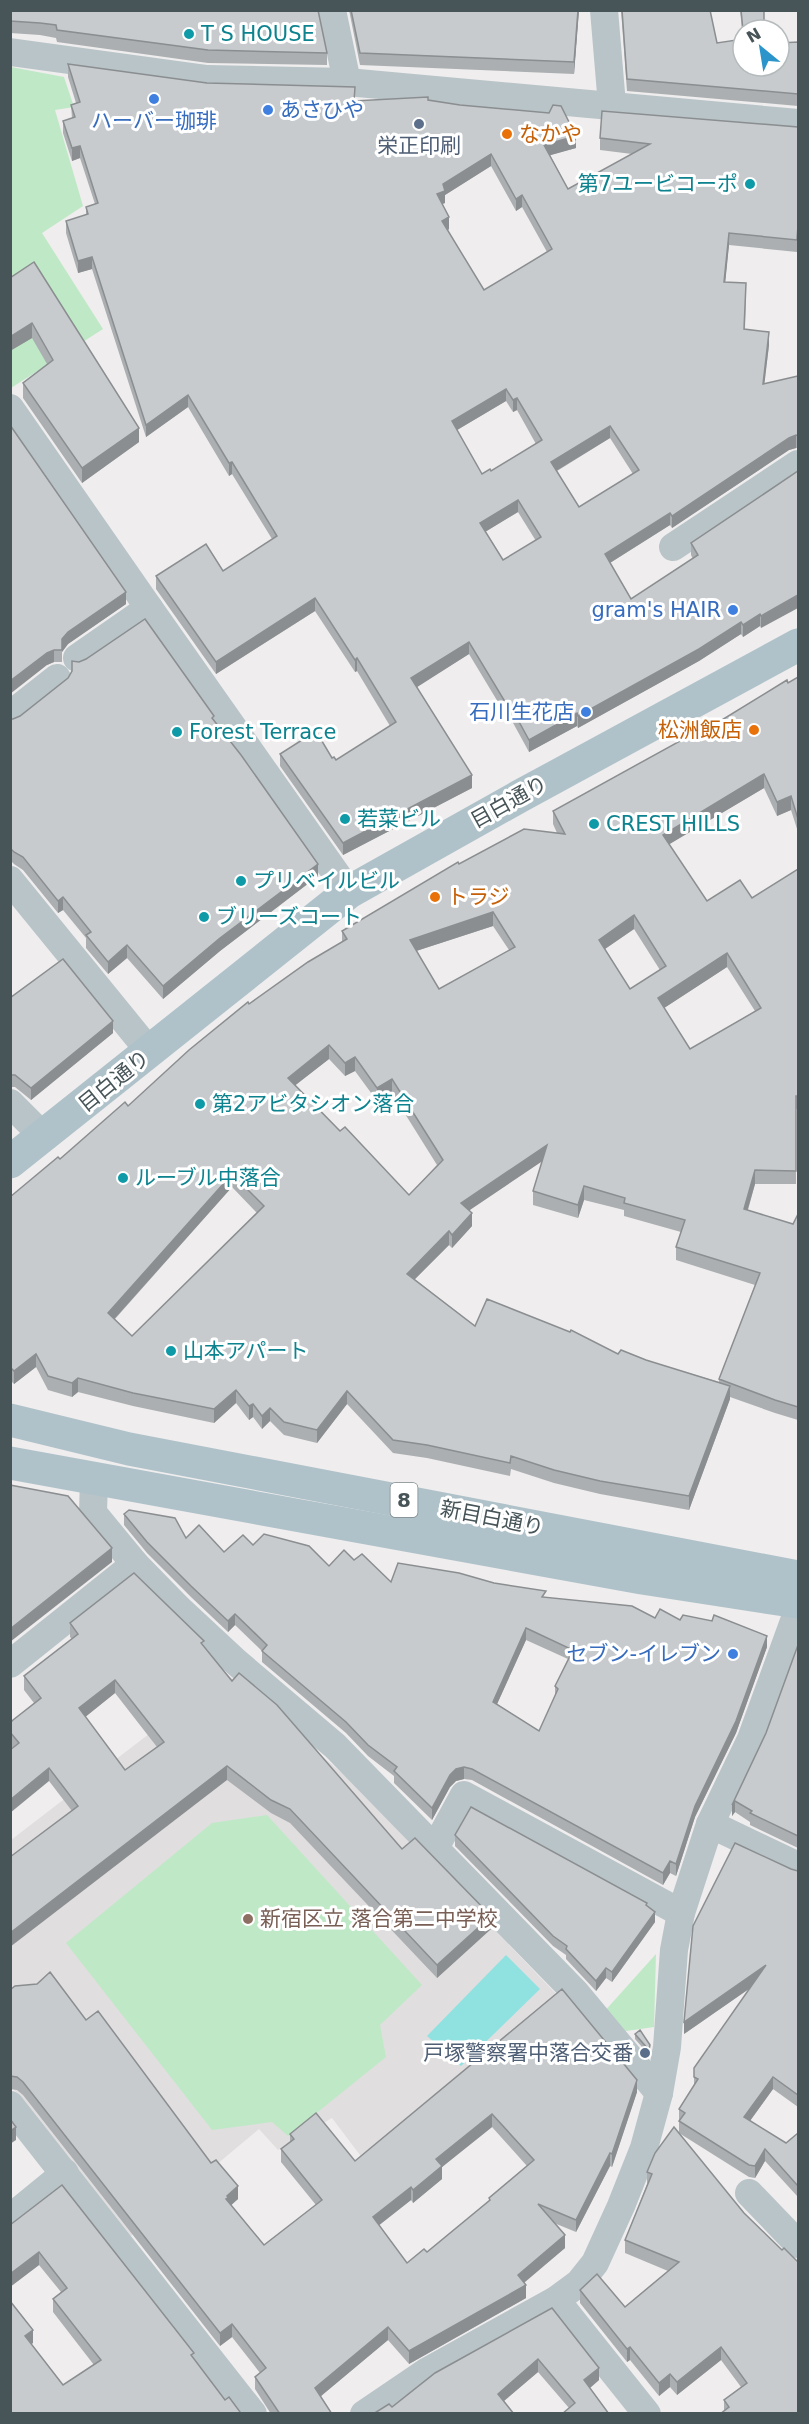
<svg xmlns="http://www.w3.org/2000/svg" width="809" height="2424" font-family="'DejaVu Sans','Noto Sans JP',sans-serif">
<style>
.education{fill:#e0dedf}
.green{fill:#bfe9c6}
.water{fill:#90e2e1}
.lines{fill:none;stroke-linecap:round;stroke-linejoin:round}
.minor{stroke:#b9c4c8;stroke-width:28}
.major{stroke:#afc2c9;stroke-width:33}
.wall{fill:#abafb1;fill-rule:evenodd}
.shaded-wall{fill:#8b8e90}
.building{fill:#c7cbce;stroke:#8b8e90;stroke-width:1.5;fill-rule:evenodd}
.culture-dot{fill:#0f9aa8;stroke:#fff;stroke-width:2}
.shop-dot{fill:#3f7fe0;stroke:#fff;stroke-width:2}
.service-dot{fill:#5c6f8a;stroke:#fff;stroke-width:2}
.food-dot{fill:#e8710a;stroke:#fff;stroke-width:2}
.education-dot{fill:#8d6e63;stroke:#fff;stroke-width:2}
.labels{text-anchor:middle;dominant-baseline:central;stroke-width:6;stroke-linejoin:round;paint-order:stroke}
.shield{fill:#fff;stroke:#7e878a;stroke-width:1.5}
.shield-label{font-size:20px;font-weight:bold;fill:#475458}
.culture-label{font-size:21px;fill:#0d838f;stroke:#fff;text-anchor:start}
.shop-label{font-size:21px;fill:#366cbe;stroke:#fff;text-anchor:end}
.food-label{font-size:21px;fill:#c56008;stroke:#fff;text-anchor:start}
.service-label{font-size:21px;fill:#4e5e75;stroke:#fff}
.street-label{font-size:21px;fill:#475458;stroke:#fff}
.education-label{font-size:21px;fill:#785e54;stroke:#fff;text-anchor:start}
</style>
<rect width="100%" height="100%" fill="#efeded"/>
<polygon class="education" points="227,1674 358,1787 561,1999 363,2159 332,2118 278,2150 259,2129 131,2236 11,2086 11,1840"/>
<g class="green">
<polygon points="11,67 64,77 74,107 55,110 83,206 42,233 103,329 11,388"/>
<polygon points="267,1815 422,1985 380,2025 386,2057 288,2136 272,2122 212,2130 66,1943 212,1823"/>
<polygon points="656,1954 654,2027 619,2032 603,2013"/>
</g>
<polygon class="water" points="506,1955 540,1989 461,2066 427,2036"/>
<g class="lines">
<g class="minor">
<polyline points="332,10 347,82"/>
<polyline points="604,10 612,105"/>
<polyline points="10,52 207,79 347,82 798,123"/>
<polyline points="10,408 149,608 349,892"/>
<polyline points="673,547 798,464"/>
<polyline points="77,658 149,608"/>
<polyline points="10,715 57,678"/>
<polyline points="10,880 150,1052"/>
<polyline points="10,1103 44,1137"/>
<polyline points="94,1478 93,1513 135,1564 179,1609 236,1662 335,1746 575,1992 659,2093"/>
<polyline points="10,1664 135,1564"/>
<polyline points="710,1824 798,1866"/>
<polyline points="435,1848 464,1795 681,1913"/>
<polyline points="10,2105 253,2414"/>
<polyline points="749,2193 798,2244"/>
<polyline points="10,2218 65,2173"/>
<polyline points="556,2300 647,2414"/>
<polyline points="364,2414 426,2372 556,2300 579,2283 595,2263 621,2206 644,2148 659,2093 667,2047 674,1950 681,1913 710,1824 751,1739 798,1610"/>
</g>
<g class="major">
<polyline points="10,1162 349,892 520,796 798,645"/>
<polyline points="10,1420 129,1449 798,1577"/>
<polyline points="10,1463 642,1578 798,1602"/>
</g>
</g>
<g class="wall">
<polygon points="10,10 327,53 327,65 208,63 57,42 56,38 40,35 10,33"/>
<polygon points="349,10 579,10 574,74 360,65"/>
<polygon points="621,10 710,10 717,43 743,66 798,42 798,106 627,91"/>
<polygon points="740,10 764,10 743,30 743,39"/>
<path d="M68 64 207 83 355 101 428 100 576 148 550 155 568 189 632 154 600 150V138L798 127 797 252 729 245 725 282 746 296 745 329 769 345 764 384 798 376V448H796L789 450 672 528 670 525 610 563 631 599 693 559 691 555V543L798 471 761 628 760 626 743 637 741 634 699 661 578 728 577 726 529 752 512 721 510 722 469 654 416 687 472 788 343 855 280 766V754L332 758 336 760 390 726 357 671 355 672 315 611 216 674 156 589V576L223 571 272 539 232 474 229 476 188 407 146 437 92 269 78 273 66 233V221L86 215V207L95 204 80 158 72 161 63 133V121L72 118 71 105 76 103 68 77ZM491 166 516 211 522 207 547 252 484 290 447 231 449 229 442 204 445 203V195ZM506 401 513 412 517 410 536 444 491 471 482 474 457 430ZM610 438 633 474 579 507 557 471ZM518 512 536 541 503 560 485 532Z"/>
<polygon points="10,278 139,442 82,483 23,398 23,383 47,364 32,338 10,351"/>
<polygon points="10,425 126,604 68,644 62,652 62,662 54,662 47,665"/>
<path d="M798 677V832L791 810 777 816 764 788 669 844 707 901 752 898 798 869V1109H796V1184H755L748 1210 793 1224 798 1214V1420L775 1413 730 1397V1399L689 1510 600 1494 554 1483 511 1469 510 1476 427 1458 393 1453 347 1404 317 1443 284 1435 270 1421 262 1429 253 1417 249 1420 236 1403 214 1423 133 1406 78 1392 72 1397 48 1390 36 1367 14 1384 10 1380V1197L60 1159 128 1106 249 1004 342 942V931L459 864 557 833 553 824V811L699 734ZM493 926 509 950 439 989 416 951ZM634 929 660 970 630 989 605 949ZM727 967 755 1011 690 1049 664 1008ZM329 1059 345 1076 355 1071 377 1101 392 1093 437 1165 409 1195 340 1131 295 1085ZM542 1161 533 1191V1205L578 1218 584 1200 624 1210V1216L681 1232 676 1247V1260L755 1285 719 1379V1382L646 1360 475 1326 415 1279 449 1245 452 1248 472 1226 469 1210ZM232 1187 257 1213 132 1336 115 1319Z"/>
<polygon points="10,719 214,721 318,876 220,951 163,999 127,958 108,974 86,948 86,938 63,910 58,913 23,870 14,864 10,860"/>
<polygon points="10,998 113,1033 31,1100 15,1087 10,1087"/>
<path d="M124 1514 224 1552 253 1545 329 1566 354 1560 391 1582 546 1597 655 1618 680 1620 767 1647 736 1733 695 1817 676 1876 670 1873 663 1885 472 1780 464 1779 456 1781 450 1787 432 1820 394 1783V1776L368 1756 346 1733 262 1662V1651L235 1625 228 1632 191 1597 147 1553 124 1525ZM526 1640 568 1659 555 1686V1696L539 1731 497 1704Z"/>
<path d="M70 1623 204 1646 232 1681 402 1849 491 1929 437 1978 290 1823 271 1813 227 1780 72 1811 49 1781 10 1745V1723L34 1703 24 1690V1676L72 1639 70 1637ZM115 1693 157 1747 125 1770 85 1717Z"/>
<polygon points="798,1645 798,1848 750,1825 750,1822 735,1812 732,1816 732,1805 766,1733"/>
<polygon points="455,1835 647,1906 655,1922 612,1982 606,1978 596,1991 566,1959 566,1955 553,1946 455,1846"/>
<polygon points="791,1869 798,1871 798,2107 773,2089 750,2121 786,2143 798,2133 798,2197 765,2161 755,2178 749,2177 679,2133 679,2109 694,2085 694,2068 750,1988 684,2034"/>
<path d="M562 1989 637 2092 612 2167 610 2166 576 2232 554 2223 565 2248 524 2282 526 2298 409 2364 388 2340 321 2396 332 2414H271L255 2389V2377L260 2373 232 2337 220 2346 23 2095 17 2090 10 2089V1990L86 2020 238 2199 231 2205 264 2245 316 2205 281 2162V2149L290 2142V2134L355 2161ZM492 2127 527 2166 489 2198V2201L427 2252 407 2263 379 2225 411 2200 413 2203 442 2179V2167Z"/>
<polygon points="635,2034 650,2050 649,2055 635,2039"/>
<polygon points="647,2172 744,2213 782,2250 798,2414 724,2411 724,2400 741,2387 721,2360 677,2395 670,2387 659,2396 630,2360 627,2362 580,2303 580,2290 625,2307 668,2271 625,2253 625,2240 647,2184"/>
<polygon points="10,2225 194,2358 225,2400 240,2412 10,2414 10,2301 33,2343 31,2344 63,2385 94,2365 53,2312 53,2299 61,2292 39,2265 10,2287"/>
<polygon points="552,2308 599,2380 590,2388 609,2414 569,2408 538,2372 504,2401 392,2407"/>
</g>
<g class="shaded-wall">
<polygon points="578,10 579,10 574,74 574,62"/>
<polygon points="576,136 576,148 544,157 544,145"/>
<polygon points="80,146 80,158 72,161 72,148"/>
<polygon points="491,154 491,166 445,195 445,203 437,206 437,194 443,184"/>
<polygon points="522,195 522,207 516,211 516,199"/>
<polygon points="449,217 449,229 442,234 442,221"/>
<polygon points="798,225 798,237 797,252 797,240"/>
<polygon points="729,233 729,245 724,295 724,282"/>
<polygon points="92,257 92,269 78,273 78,261"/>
<polygon points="32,323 32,338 10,351 10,337"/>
<polygon points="769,332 769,345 763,396 763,384"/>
<polygon points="506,389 506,401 452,433 452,421"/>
<polygon points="188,395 188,407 146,437 146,425"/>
<polygon points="517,398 517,410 513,412 513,400"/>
<polygon points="610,426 610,438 551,474 551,462"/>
<polygon points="139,428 139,442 82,483 82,468"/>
<polygon points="796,435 796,448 789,450 672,528 672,516 789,438"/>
<polygon points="232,462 232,474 229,476 229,463"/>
<polygon points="518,500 518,512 480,535 480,523"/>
<polygon points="670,513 670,525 605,566 605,554"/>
<polygon points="126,592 126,604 68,644 62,652 62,662 62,639 68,632"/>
<polygon points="798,595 798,608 761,628 761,616"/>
<polygon points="315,598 315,611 216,674 216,662"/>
<polygon points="760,614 760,626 743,637 743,625"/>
<polygon points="741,622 741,634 699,661 578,728 578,716"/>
<polygon points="469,642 469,654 411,691 411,678"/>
<polygon points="54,650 54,662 47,665 10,694 10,681 47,653"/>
<polygon points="357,658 357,671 355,672 355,660"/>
<polygon points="512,709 512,721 510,722 510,710"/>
<polygon points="577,713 577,726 529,752 529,740"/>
<polygon points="764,774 764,788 663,848 663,835"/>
<polygon points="472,775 472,788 343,855 343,843"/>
<polygon points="791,796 791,810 777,816 777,802"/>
<polygon points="318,864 318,876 220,951 163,999 163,986 220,938"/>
<polygon points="63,897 63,910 58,913 58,901"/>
<polygon points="493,912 493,926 410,953 410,940"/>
<polygon points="634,915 634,929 599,953 599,940"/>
<polygon points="127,945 127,958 108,974 108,962"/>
<polygon points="727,953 727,967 658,1012 658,998"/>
<polygon points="113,1021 113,1033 31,1100 31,1088"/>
<polygon points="329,1045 329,1059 288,1091 288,1078"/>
<polygon points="355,1057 355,1071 345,1076 345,1063"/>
<polygon points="392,1079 392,1093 377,1101 377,1088"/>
<polygon points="547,1145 547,1158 461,1216 461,1203"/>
<polygon points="755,1170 755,1184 744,1222 744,1209"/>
<polygon points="232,1174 232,1187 108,1326 108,1313"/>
<polygon points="584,1186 584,1200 578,1218 578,1205"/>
<polygon points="472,1213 472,1226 452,1248 452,1235"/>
<polygon points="449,1231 449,1245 407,1287 407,1274"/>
<polygon points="36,1354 36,1367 14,1384 14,1371"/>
<polygon points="78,1378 78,1392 72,1397 72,1383"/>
<polygon points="730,1386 730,1399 689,1510 689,1496"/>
<polygon points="236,1390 236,1403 214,1423 214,1409"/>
<polygon points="347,1391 347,1404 317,1443 317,1430"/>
<polygon points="253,1404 253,1417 249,1420 249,1406"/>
<polygon points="270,1408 270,1421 262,1429 262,1416"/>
<polygon points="112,1548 112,1562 10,1642 10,1629"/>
<polygon points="235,1614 235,1625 228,1632 228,1621"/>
<polygon points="526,1628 526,1640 493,1713 493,1702"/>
<polygon points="767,1636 767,1647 736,1733 695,1817 676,1876 676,1864 695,1806"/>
<polygon points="115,1680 115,1693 79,1722 79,1708"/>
<polygon points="227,1766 227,1780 10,1947 10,1933"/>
<polygon points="464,1767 464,1779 456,1781 450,1787 432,1820 432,1808 450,1775 456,1769"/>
<polygon points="49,1768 49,1781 10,1813 10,1800"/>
<polygon points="735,1801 735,1812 732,1816 732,1805"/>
<polygon points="670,1861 670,1873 663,1885 663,1873"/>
<polygon points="655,1912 655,1922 612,1982 612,1972"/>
<polygon points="491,1916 491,1929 437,1978 437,1965"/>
<polygon points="766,1965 766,1977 684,2034 684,2022"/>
<polygon points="606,1968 606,1978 596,1991 596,1981"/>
<polygon points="773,2077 773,2089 744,2129 744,2117"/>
<polygon points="637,2080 637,2092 612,2167 612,2154"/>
<polygon points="492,2114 492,2127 442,2167 442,2179 413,2203 413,2190 436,2159"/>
<polygon points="16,2127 16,2140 10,2144 10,2131"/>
<polygon points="765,2149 765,2161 755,2178 755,2166"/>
<polygon points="610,2153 610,2166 576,2232 576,2220"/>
<polygon points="238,2186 238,2199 228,2208 226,2212 227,2196"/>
<polygon points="411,2187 411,2200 373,2230 373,2217"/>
<polygon points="565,2235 565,2248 518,2288 518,2275"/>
<polygon points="39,2252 39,2265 10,2287 10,2274"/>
<polygon points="526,2285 526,2298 409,2364 409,2351"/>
<polygon points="232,2324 232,2337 220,2346 220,2333"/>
<polygon points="388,2327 388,2340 315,2401 315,2388"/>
<polygon points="33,2330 33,2343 25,2348 25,2336"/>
<polygon points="630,2347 630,2360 627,2362 627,2349"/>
<polygon points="721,2347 721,2360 677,2395 677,2382"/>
<polygon points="538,2359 538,2372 498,2406 498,2394"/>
<polygon points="599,2368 599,2380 584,2393 584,2380"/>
<polygon points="670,2374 670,2387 659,2396 659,2383"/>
</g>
<g class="building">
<polygon points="10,10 318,10 327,53 208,50 57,30 56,25 40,23 10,21"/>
<polygon points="351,10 578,10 574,62 360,53"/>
<polygon points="622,10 710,10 717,43 743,39 743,66 779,66 779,43 798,42 798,94 627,79"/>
<polygon points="741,10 764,10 764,30 743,30"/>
<path d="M68 64 207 83 355 87 354 101 428 97V100L460 105 549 113 553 105 561 106 576 136 544 145 568 189 650 144 600 138 602 111 798 127V225L797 240 729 233 724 282 746 283 744 329 769 332 763 384 798 376V436L796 435 789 438 672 516 670 513 605 554 631 599 698 555 691 543 798 471V595L761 616 760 614 743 625 741 622 699 649 578 716 577 713 529 740 512 709 510 710 469 642 411 678 472 775 343 843 280 754 316 731 332 758 334 757 336 760 396 722 357 658 355 660 315 598 216 662 156 576 206 544 223 571 277 536 232 462 229 463 188 395 146 425 92 257 78 261 66 221 88 214 86 207 98 203 80 146 72 148 63 121 75 117 71 105 80 102ZM491 154 516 199 522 195 552 249 484 290 442 221 449 217 437 194 445 191 443 184ZM506 389 513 400 517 398 542 440 491 471 490 469 482 474 452 421ZM610 426 639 470 579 507 551 462ZM518 500 541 537 503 560 480 523Z"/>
<polygon points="34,262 139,428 82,468 23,383 53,360 32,323 10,337 10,278"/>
<polygon points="10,425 126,592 68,632 62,639 62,650 54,650 47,653 10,681"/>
<polygon points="145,619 214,716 212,718 241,755 318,864 220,938 163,986 127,945 108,962 86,935 91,932 63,897 58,901 23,857 14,852 10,848 10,719 13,719 20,716 68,678 72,671 72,661 79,662 86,659"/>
<path d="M798 677V819L791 796 777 802 764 774 663 835 707 901 740 880 752 898 798 869V1096H796V1171L755 1170 744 1209 793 1224 798 1214V1407L775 1400 719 1379 760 1273 676 1247 685 1220 624 1203 625 1198 584 1186 578 1205 533 1191 547 1145 461 1203 472 1213 452 1235 449 1231 407 1274 475 1326 487 1299 570 1332 571 1330 618 1354 621 1350 646 1360 730 1386 689 1496 600 1481 554 1470 511 1456 510 1463 427 1445 393 1440 347 1391 317 1430 284 1422 270 1408 262 1416 253 1404 249 1406 236 1390 214 1409 133 1393 78 1378 72 1383 48 1376 36 1354 14 1371 10 1367V1197L58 1157 60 1159 125 1102 128 1106 189 1050 248 1002 249 1004 308 962 347 939 342 931 458 862 459 864 524 829 565 834 553 811 698 731 699 734 787 680 788 683ZM493 912 515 947 439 989 410 940ZM634 915 666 966 630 989 599 940ZM727 953 761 1008 690 1049 658 998ZM329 1045 345 1063 355 1057 377 1088 392 1079 443 1160 409 1195 345 1127 340 1131 288 1078ZM232 1174 264 1206 132 1336 108 1313Z"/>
<polygon points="63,959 113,1021 31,1088 15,1075 10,1075 10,998"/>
<polygon points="10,1485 68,1496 112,1548 10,1629"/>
<path d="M129 1510 175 1518 186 1538 199 1525 224 1552 243 1535 253 1545 264 1534 309 1546 329 1566 344 1550 354 1560 362 1554 391 1582 398 1563 459 1573 494 1583 546 1591 542 1597 632 1606 655 1618 660 1609 680 1620 683 1615 712 1621 714 1615 767 1636 736 1721 695 1806 676 1864 670 1861 663 1873 472 1769 464 1767 456 1769 450 1775 432 1808 394 1771 397 1767 368 1745 346 1722 262 1651 267 1645 235 1614 228 1621 191 1586 147 1542 124 1514ZM526 1628 573 1650 555 1686 558 1689 539 1731 493 1702Z"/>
<path d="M134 1573 204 1641 201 1643 232 1681 239 1673 277 1705 402 1849 415 1838 491 1916 437 1965 290 1809 271 1800 227 1766 10 1933V1857L78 1806 49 1768 10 1800V1750L19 1743 10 1732V1723L13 1720 41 1698 24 1676 78 1634 70 1623ZM115 1680 164 1742 125 1770 79 1708Z"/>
<polygon points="798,1645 798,1836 750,1813 752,1811 735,1801 732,1805 766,1733"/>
<polygon points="471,1807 647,1903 646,1905 655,1912 612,1972 606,1968 596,1981 566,1949 567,1946 553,1936 455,1835"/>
<polygon points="735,1843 791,1869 798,1871 798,2095 773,2077 744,2117 786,2143 798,2133 798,2186 765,2149 755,2166 749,2165 679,2121 685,2113 679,2109 698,2079 694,2077 694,2068 766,1965 684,2022 693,1926"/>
<path d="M50 1972 86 2020 98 2011 211 2163 216 2160 238 2186 227 2196 228 2198 226 2199 264 2245 322 2200 281 2149 294 2139 290 2134 316 2113 355 2161 562 1989 637 2080 612 2154 610 2153 576 2220 538 2204 565 2235 518 2275 526 2285 409 2351 388 2327 315 2388 332 2414H280L255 2377 266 2368 232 2324 220 2333 23 2082 17 2077 10 2076V1990L15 1986 37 1984ZM492 2114 534 2160 489 2198 490 2200 427 2252 424 2249 407 2263 373 2217 411 2187 413 2190 442 2166 436 2159Z"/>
<polygon points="640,2030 650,2045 649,2050 635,2034"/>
<polygon points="10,2119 16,2127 10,2131"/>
<polygon points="674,2127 744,2213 782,2250 784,2248 798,2262 798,2414 720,2414 729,2407 724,2400 747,2383 721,2347 677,2382 670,2374 659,2383 630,2347 627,2349 580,2290 597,2274 625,2307 679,2262 625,2240 652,2174 647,2172 655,2153"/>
<polygon points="62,2185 194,2353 191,2355 225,2400 229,2397 240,2412 243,2414 10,2414 10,2301 33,2330 25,2336 63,2385 101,2360 53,2299 67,2288 39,2252 10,2274 10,2225"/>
<polygon points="552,2308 599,2368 584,2380 609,2414 562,2414 575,2403 538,2359 498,2394 514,2414 373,2414 389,2404 392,2407 435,2373"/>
</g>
<g class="culture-dot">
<circle cx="189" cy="34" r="6"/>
<circle cx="750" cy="184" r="6"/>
<circle cx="177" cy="732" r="6"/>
<circle cx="345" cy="819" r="6"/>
<circle cx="594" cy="824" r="6"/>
<circle cx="241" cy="881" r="6"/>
<circle cx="204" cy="917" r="6"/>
<circle cx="200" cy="1104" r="6"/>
<circle cx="123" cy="1178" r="6"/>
<circle cx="171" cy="1351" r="6"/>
</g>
<g class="shop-dot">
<circle cx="154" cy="99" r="6"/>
<circle cx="268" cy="110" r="6"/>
<circle cx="733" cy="610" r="6"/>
<circle cx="586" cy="712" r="6"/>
<circle cx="733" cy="1654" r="6"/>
</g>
<g class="service-dot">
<circle cx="419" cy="124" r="6"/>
<circle cx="645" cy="2053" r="6"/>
</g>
<g class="food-dot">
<circle cx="507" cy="134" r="6"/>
<circle cx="754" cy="730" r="6"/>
<circle cx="435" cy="897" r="6"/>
</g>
<circle class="education-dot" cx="248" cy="1919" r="6"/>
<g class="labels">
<rect class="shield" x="390.5" y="1483" width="27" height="34" rx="4.5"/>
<g class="shield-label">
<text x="404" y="1500">8</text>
</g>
<g class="culture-label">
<text x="201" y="34">T S HOUSE</text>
<text x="738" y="184" text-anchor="end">第7ユービコーポ</text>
<text x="189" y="732">Forest Terrace</text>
<text x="357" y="819">若菜ビル</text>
<text x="606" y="824">CREST HILLS</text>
<text x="253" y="881">プリベイルビル</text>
<text x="216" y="917">ブリーズコート</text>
<text x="212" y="1104">第2アビタシオン落合</text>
<text x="135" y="1178">ルーブル中落合</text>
<text x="183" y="1351">山本アパート</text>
</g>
<g class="shop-label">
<text x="280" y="110" text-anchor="start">あさひや</text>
<text x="154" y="121" text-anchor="middle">ハーバー珈琲</text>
<text x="721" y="610">gram's HAIR</text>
<text x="574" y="712">石川生花店</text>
<text x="721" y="1654">セブン-イレブン</text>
</g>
<g class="food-label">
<text x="519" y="134">なかや</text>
<text x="742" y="730" text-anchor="end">松洲飯店</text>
<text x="447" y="897">トラジ</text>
</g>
<g class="service-label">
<text x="419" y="146">栄正印刷</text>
<text x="633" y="2053" text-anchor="end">戸塚警察署中落合交番</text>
</g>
<g class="street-label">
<text transform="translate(509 802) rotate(-29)">目白通り</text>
<text transform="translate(114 1081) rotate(-39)">目白通り</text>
<text transform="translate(492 1518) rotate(11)">新目白通り</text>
</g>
<g class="education-label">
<text x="260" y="1919">新宿区立 落合第二中学校</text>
</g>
</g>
<rect width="809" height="2424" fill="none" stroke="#475458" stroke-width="24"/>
<g transform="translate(761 48) rotate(330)"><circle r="28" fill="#ffffff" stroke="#b5bbbc" stroke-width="1.5"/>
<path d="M0-4.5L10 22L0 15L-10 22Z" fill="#2b94cb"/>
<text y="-9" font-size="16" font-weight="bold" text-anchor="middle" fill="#475458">N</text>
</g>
</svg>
